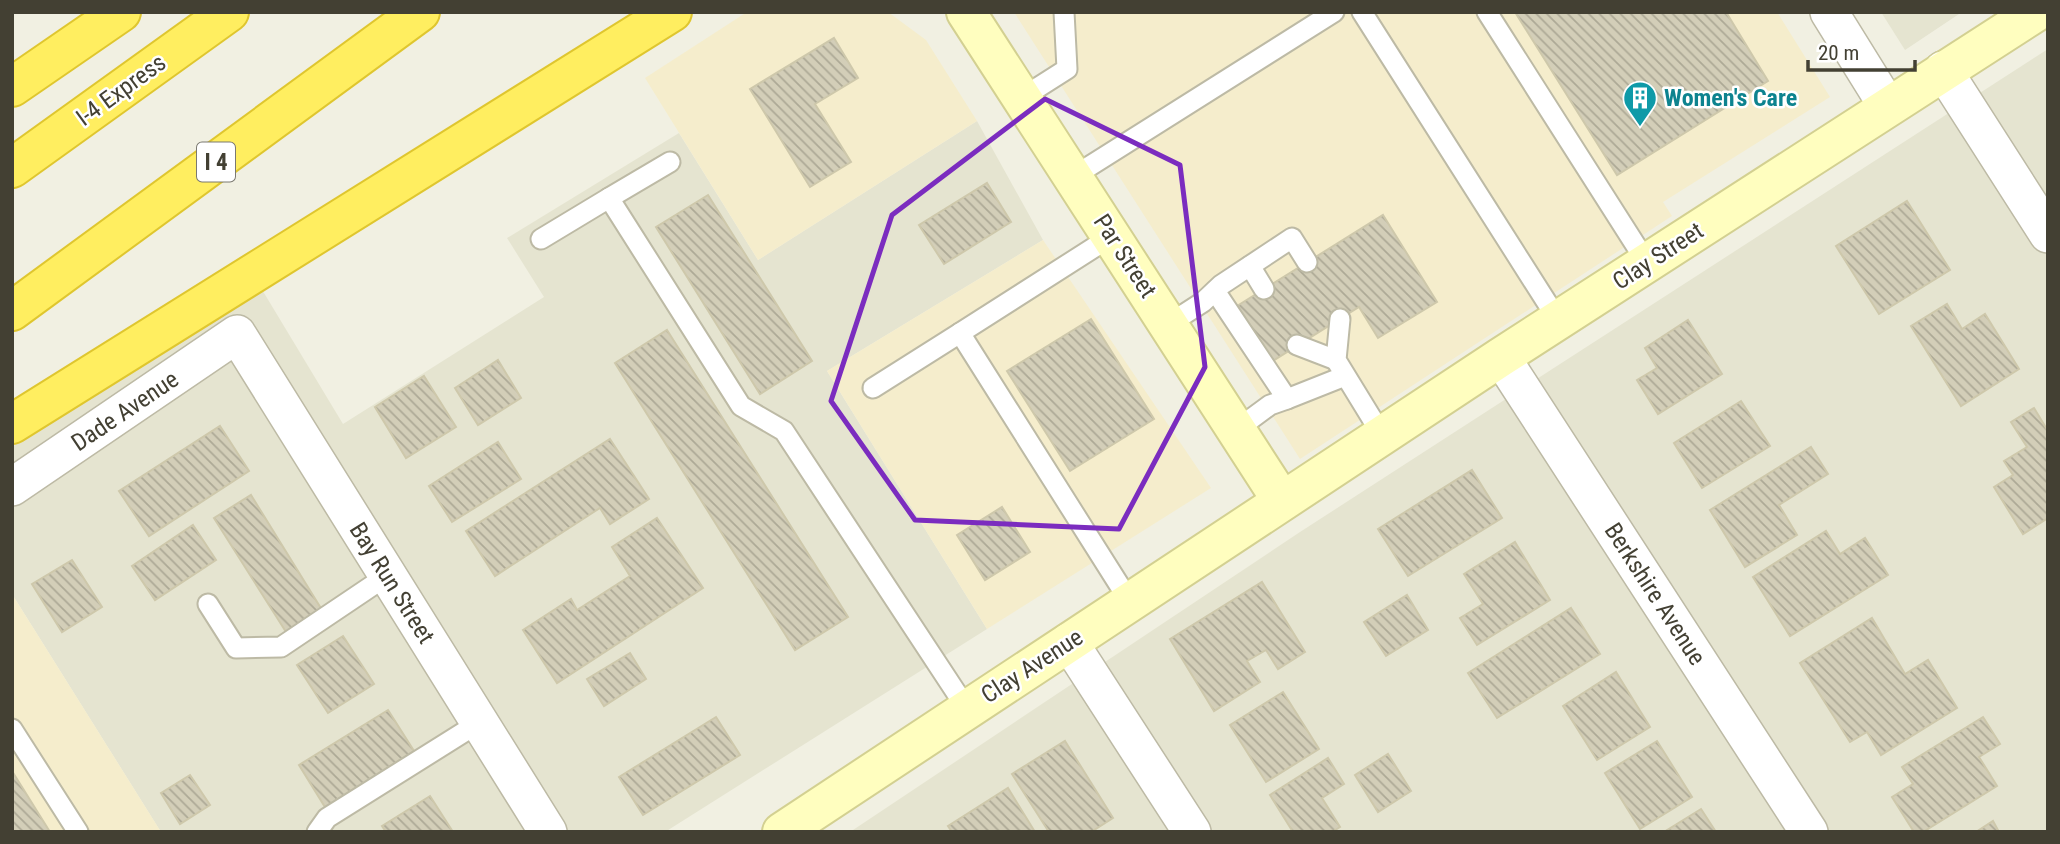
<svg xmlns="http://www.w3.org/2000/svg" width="2060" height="844" font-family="'Roboto Condensed',sans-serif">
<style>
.residential{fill:#e5e4d0}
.commercial{fill:#f5edcc}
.building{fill:url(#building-back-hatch);stroke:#cec8ab;stroke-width:2}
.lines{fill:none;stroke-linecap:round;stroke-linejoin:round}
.lane-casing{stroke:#bdbaa5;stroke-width:23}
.street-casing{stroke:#bdbaa5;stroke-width:40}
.secondary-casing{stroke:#d3d091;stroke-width:42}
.highway-casing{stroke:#dfc62f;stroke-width:42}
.lane{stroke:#fff;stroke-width:19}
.street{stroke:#fff;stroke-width:37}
.secondary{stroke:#fffebf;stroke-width:38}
.highway{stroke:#ffee60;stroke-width:38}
.marked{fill:none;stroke:#7b2cbf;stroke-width:5;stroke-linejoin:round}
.labels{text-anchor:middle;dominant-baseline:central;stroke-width:5;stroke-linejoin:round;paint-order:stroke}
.shield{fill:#fff;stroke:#7b7970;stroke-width:2}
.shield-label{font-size:23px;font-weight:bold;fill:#434033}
.street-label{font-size:24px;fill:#434033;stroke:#fff}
.culture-label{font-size:24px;font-weight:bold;fill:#0d838f;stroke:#fff;text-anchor:start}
</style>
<defs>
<pattern id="building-back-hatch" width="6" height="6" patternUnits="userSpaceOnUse" patternTransform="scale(1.75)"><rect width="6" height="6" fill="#d3ceb8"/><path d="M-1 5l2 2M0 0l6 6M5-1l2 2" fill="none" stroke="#ada996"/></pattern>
</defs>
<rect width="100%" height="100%" fill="#f1f0e2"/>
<g class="residential">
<polygon points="1881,12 1962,12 1905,50"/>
<polygon points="2048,49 2048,832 850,832 1300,532"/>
<polygon points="977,121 1043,240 827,371 987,629 665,832 161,832 12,594 12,447 258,283 343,424 544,297 507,238 679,133 758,260"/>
</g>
<g class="commercial">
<polygon points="747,12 888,12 926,40 977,121 758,260 645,78"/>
<polygon points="1014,12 1777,12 1830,97 1663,202 1672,216 1300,459"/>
<polygon points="1043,240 1211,488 987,629 827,371"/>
<polygon points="12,594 161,832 12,832"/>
</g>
<g class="building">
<polygon points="1515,12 1726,12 1768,81 1617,175"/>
<polygon points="834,38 858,78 815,104 851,162 810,187 750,89"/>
<polygon points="987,183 1011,222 944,264 919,225"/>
<polygon points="708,195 812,361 760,394 656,227"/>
<polygon points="1907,201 1950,270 1879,314 1836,246"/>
<polygon points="1383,215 1437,302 1378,338 1359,307 1271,362 1237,306"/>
<polygon points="1947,304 1962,329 1985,314 2019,369 1961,406 1911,326"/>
<polygon points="1091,319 1154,419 1070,471 1007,371"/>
<polygon points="1688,320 1722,374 1658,414 1637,380 1657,368 1645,348"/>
<polygon points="667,330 848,617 795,650 615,363"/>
<polygon points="498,360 521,398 478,425 455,388"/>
<polygon points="424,376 456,427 406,458 375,407"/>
<polygon points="1741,401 1770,446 1702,488 1674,443"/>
<polygon points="2034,408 2048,431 2048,518 2023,534 1994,487 2013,475 2004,461 2027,447 2011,422"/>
<polygon points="220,426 249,471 149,536 119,491"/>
<polygon points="610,439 649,499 610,524 600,508 495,576 466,531"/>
<polygon points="498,442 521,479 452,522 429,486"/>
<polygon points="1811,447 1828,474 1779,505 1797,535 1745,567 1710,510"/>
<polygon points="1472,470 1502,518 1408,576 1378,529"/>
<polygon points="251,495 322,610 286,632 214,518"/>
<polygon points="1002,507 1030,552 985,580 957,535"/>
<polygon points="657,518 703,588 557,683 523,630 571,599 577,610 630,576 612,547"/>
<polygon points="193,525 216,560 155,600 132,566"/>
<polygon points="1826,531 1840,554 1865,538 1888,575 1790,636 1753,577"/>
<polygon points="1515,542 1550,600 1477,645 1460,618 1483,604 1464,574"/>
<polygon points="72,560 102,607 62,632 32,584"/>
<polygon points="1262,582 1305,652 1278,669 1266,650 1247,661 1260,682 1214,711 1170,639"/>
<polygon points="1407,595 1428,630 1386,656 1364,622"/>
<polygon points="1571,608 1600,654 1497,718 1468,673"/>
<polygon points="1872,618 1905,674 1928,660 1957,708 1881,755 1867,732 1850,742 1800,663"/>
<polygon points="343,636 374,684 328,713 297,665"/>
<polygon points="630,653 646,679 604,706 587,679"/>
<polygon points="1616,672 1650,727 1597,760 1563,706"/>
<polygon points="1283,692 1319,749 1266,782 1230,725"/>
<polygon points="388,710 414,751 325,807 299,765"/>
<polygon points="716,717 740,755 643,815 619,777"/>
<polygon points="1983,717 2000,744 1979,757 1997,786 1923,832 1914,832 1892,797 1913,784 1902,767"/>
<polygon points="1065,741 1113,818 1091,832 1049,832 1012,774"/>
<polygon points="1657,741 1692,797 1640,829 1605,773"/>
<polygon points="1388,754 1411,791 1378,812 1355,775"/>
<polygon points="1328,758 1344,784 1322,798 1340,827 1332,832 1293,832 1270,795"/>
<polygon points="12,771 50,832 12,832"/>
<polygon points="190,775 210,805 180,824 161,793"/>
<polygon points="1008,788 1035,832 952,832 948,826"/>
<polygon points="430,796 453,832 386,832 382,826"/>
<polygon points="1701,809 1716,832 1664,832"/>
<polygon points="1993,821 1999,832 1976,832"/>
</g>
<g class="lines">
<g class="lane-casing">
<g id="lane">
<polyline points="1362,12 1558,320"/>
<polyline points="1487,12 1647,263"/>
<polyline points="1023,97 1067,69 1064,12"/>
<polyline points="1074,176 1334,12"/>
<polyline points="609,198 670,162"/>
<polyline points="1112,236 960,333 1130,602"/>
<polyline points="541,239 609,198 741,406 784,431 967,709"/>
<polyline points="1250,266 1264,289"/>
<polyline points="1215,291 1287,399 1345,376"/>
<polyline points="1340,319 1336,360 1382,435"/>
<polyline points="1169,324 1203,302 1221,285 1292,238 1307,262"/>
<polyline points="1297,345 1336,360"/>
<polyline points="873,388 960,333"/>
<polyline points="1236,430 1270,405 1287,399"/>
<polyline points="208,604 236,648 281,647 388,575"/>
<polyline points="12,729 78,832"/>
<polyline points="317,832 327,818 480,722"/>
</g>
</g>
<g class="street-casing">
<g id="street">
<polyline points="1829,12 1888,107"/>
<polyline points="1943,70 2048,234"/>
<polyline points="1501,357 1809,832"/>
<polyline points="12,487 237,334 548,832"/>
<polyline points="1069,642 1192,832"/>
</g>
</g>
<g class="secondary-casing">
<g id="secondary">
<polyline points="966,12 1282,501"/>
<polyline points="782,832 1501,357 2036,12"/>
</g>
</g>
<g class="highway-casing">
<g id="highway">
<polyline points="12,87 121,12"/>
<polyline points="12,168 229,12"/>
<polyline points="12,311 420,12"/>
<polyline points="12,424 672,12"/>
</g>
</g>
<use href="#lane" class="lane"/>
<use href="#street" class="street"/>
<use href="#secondary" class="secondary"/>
<use href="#highway" class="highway"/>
</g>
<path class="marked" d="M1045 99 1180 165 1205 367 1119 529 915 520 831 401 892 215Z"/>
<defs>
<g id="building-pin" transform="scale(1.75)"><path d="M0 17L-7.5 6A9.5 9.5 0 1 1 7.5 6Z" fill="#0f9aa8" stroke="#fff"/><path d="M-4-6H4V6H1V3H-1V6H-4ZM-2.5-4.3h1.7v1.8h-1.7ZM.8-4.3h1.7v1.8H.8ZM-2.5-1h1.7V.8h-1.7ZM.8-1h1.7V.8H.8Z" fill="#fff"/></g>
</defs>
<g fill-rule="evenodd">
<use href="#building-pin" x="1640" y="98"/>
</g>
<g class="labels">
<rect class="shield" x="197" y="142.5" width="38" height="39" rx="5"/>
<g class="shield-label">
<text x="216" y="162">I 4</text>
</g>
<g class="street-label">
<text transform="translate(121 90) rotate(-36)">I-4 Express</text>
<text transform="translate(1125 256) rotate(57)">Par Street</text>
<text transform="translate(1658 256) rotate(-33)">Clay Street</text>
<text transform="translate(125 411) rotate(-34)">Dade Avenue</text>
<text transform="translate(392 583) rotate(58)">Bay Run Street</text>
<text transform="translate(1655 594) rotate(57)">Berkshire Avenue</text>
<text transform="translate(1032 666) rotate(-33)">Clay Avenue</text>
</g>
<g class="culture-label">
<text x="1664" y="98">Women's Care</text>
</g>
</g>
<rect width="2060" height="844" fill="none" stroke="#434033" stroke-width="28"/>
<path d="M1808 60v10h107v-10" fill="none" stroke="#434033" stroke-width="3.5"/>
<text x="1818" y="60" font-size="21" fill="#434033" stroke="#ffffff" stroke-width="5" paint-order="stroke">20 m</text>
</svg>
